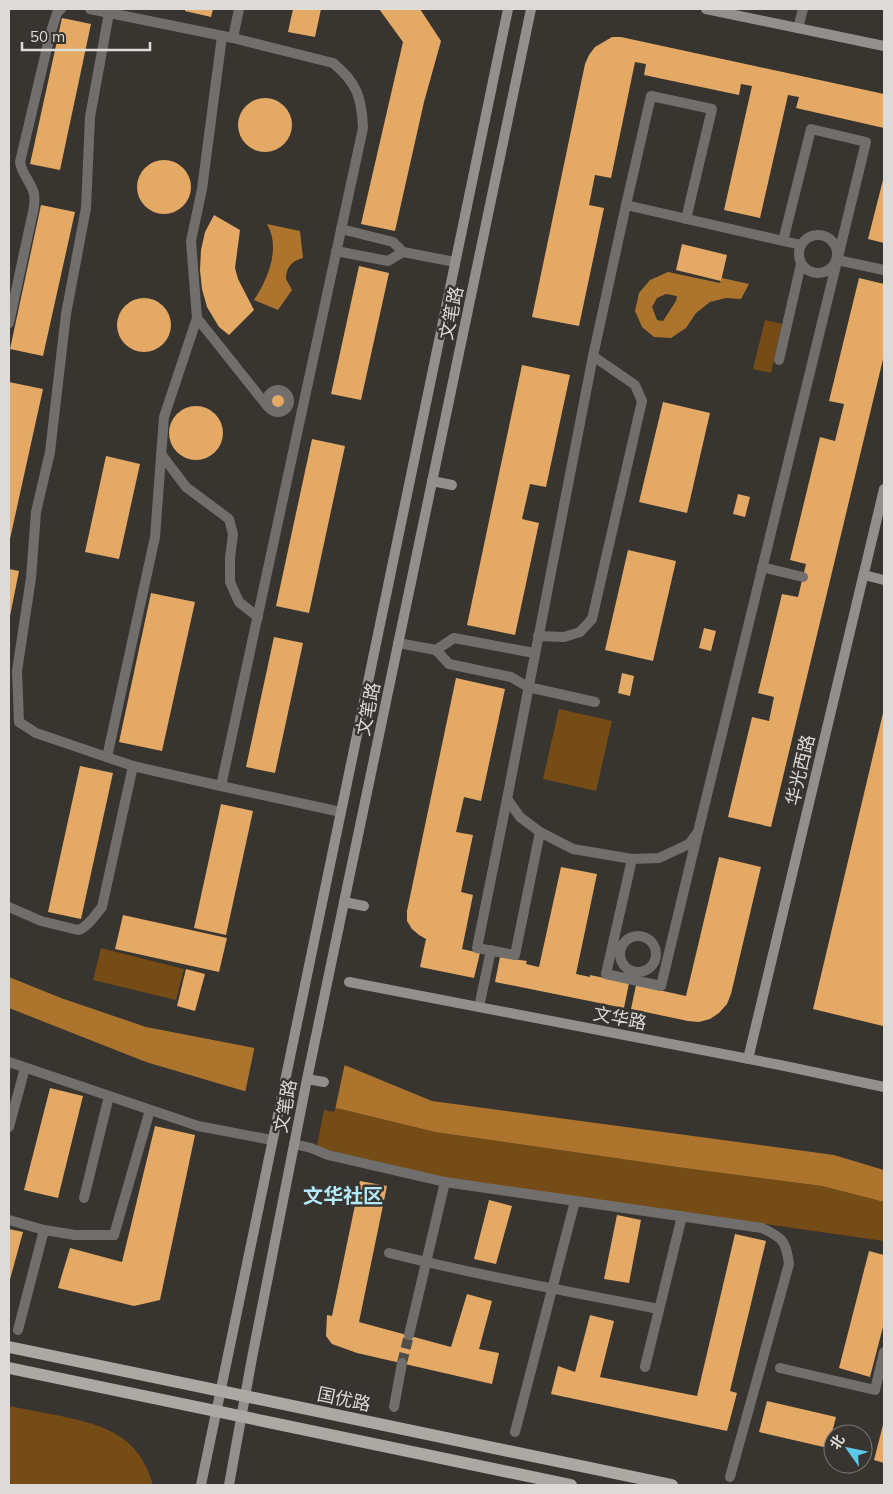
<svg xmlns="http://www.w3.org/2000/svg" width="893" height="1494" font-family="Mulish,'Noto Sans SC',sans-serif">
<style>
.green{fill:#764c16}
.water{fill:#ac742d;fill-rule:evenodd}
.pier{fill:#383430}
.building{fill:#e4a965}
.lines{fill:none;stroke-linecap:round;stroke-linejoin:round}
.street-tunnel{stroke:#514d49;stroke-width:10;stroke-dasharray:10 5;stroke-linecap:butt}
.street{stroke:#716f6d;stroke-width:10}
.secondary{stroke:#938f8c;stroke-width:10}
.primary{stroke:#aca8a4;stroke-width:12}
.labels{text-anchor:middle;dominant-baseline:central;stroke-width:5;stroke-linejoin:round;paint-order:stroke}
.street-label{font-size:18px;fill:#dddbd8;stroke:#383430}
.quarter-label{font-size:20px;font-weight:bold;fill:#b2e9f9;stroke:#383430}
</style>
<rect width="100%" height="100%" fill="#383430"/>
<g class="green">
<polygon points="765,320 782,324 771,373 753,369"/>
<polygon points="559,709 612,721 596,791 543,779"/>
<polygon points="101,948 184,969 176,1000 93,980"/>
<polygon points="335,1108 435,1132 684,1168 822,1186 884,1202 884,1241 446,1178 328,1150 317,1146 324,1110 334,1112"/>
<path d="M9 1406C26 1409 44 1413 61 1416 107 1426 139 1436 153 1485H9Z"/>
</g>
<g class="water">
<path d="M267 224 300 231 303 258C292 261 286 267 286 279L292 290 278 310 254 300C268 279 281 248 267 224Z"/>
<path d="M668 272 720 283 722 278 749 284 741 299 726 298 710 302 696 313 686 328 671 338 654 337 642 327 635 311 639 293 650 280ZM666 294 677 296 676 301 663 321 657 320 652 307 657 298Z"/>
<polygon points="9,977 61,998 146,1027 347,1066 432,1101 834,1155 884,1170 884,1202 822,1186 684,1168 435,1132 340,1109 244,1091 146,1062 9,1008"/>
</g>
<polygon class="pier" points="255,1045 345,1063 335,1110 245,1093"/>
<g class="building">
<polygon points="185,9 213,9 211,17 185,11"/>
<polygon points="293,9 321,9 315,37 288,32"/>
<polygon points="379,9 420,9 441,41 424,102 395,231 361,224 403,42"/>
<polygon points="62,18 91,24 60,170 30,164"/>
<polygon points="612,37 621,37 884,94 884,128 796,108 799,97 788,95 760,218 724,210 752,86 741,84 739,95 644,75 646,64 635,62 611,178 595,175 589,205 604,208 579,326 532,317 585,64 589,55 595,47"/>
<circle cx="265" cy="125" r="27"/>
<circle cx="164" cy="187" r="27"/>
<polygon points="884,176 884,243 868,239"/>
<polygon points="41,205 75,212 43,356 10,349"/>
<polygon points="214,215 240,230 235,268 238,279 254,310 229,335 219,327 207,307 202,289 200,270 201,250 205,232"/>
<polygon points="682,244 727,255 721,281 676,270"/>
<polygon points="359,266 389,273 361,400 331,394"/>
<polygon points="859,278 884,284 884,355 771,827 728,817 752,717 769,721 774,697 758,693 782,594 798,597 806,564 790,560 820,437 835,441 844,404 829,401"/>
<circle cx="144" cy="325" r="27"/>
<polygon points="522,365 570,375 546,487 530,484 522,519 539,523 515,635 467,625"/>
<polygon points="9,382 43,389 10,539 9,539"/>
<circle cx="278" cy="401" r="9"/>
<polygon points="663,402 710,413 687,513 639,502"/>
<circle cx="196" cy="433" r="27"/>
<polygon points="312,439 345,446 309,613 276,606"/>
<polygon points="106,456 140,464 119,559 85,552"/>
<polygon points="738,494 750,497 745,517 733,514"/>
<polygon points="628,550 676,561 653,661 605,650"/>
<polygon points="9,569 19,571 10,616 9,616"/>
<polygon points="151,593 195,602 162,751 119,742"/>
<polygon points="704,628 716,631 711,651 699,648"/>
<polygon points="274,637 303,643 275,773 246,767"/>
<polygon points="622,673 634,676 630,696 618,693"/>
<polygon points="456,678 505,689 481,801 464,797 456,832 473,835 461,892 473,895 462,949 480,953 474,978 420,967 426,939 419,935 412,929 407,921 407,911"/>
<polygon points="884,709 884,1020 883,1026 813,1009"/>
<polygon points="80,766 113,773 81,919 48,912"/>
<polygon points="221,804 253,811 226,935 194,928"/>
<polygon points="719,857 761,867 731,994 727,1004 719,1013 710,1019 699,1022 688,1021 631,1009 636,985 686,996"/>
<polygon points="561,867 597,874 576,974 590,977 590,975 629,983 624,1008 495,982 500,957 527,961 526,964 539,967"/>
<polygon points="123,915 227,938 219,972 115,949"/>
<polygon points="186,969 205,974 195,1011 177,1006"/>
<polygon points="50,1088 83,1096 58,1198 24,1190"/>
<polygon points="155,1126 195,1135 160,1300 134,1306 58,1288 70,1248 122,1262"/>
<polygon points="360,1181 387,1186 359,1322 451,1347 467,1294 492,1301 479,1349 499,1353 492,1384 357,1353 332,1344 326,1336 327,1315 332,1316"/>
<polygon points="489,1200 512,1206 496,1264 474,1259"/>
<polygon points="617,1215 641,1220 629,1283 604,1279"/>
<polygon points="9,1229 23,1232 9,1283"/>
<polygon points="735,1234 766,1241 730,1391 737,1393 727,1431 551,1394 558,1366 575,1372 590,1315 614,1321 600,1377 697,1396"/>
<polygon points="869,1251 884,1255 884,1323 870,1377 839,1368"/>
<polygon points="767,1401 836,1417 828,1448 759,1432"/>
<polygon points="884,1421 884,1463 874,1460"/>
</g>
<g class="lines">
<polyline class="street-tunnel" points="402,1363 409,1335"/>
<g class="street">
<polyline points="109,13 90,117 86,208 66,314 50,452 36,512 31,578 17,671 19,722 36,733 133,766"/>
<polyline points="798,28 803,9"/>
<polyline points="233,38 239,9"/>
<polyline points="626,205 651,96 712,109 686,219"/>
<polyline points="341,229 393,242 403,252 455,262"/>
<circle cx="818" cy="254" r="19"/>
<polyline points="783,241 811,129 866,142 698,832 689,844 659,858 632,859 573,849 540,832 520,817 507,799 593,356 626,205 801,245"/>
<polyline points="336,251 388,261 403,252"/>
<polyline points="837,260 884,270"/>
<polyline points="197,318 268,407"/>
<path d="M9 323 34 207C34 203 35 198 34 194 32 183 22 175 20 162L50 35 57 13 61 9"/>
<polyline points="779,360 801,264"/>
<circle cx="278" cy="401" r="11"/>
<polyline points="161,454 186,487 229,519 233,534 230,558 230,582 239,602 258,617"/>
<polyline points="762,567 803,577"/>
<polyline points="538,636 564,637 580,632 592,619 642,401 635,385 593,356"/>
<polyline points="398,643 436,650 449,664 511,677 528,687 595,702"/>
<polyline points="436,650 454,638 534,653"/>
<polyline points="107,757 155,537 164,417 197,318 191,241 202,189 222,36"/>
<polyline points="221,786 341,812"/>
<polyline points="507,799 477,948 515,955 540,832"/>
<polyline points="632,859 606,974 661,986 697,836"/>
<path d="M9 907 41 921 78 930C87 928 96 914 102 907L133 766 221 786 363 128C362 99 357 82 333 63L233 38 90 9"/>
<circle cx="638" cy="954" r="18"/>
<polyline points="479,1007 491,950"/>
<polyline points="9,1062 198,1126 272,1140"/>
<polyline points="9,1127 25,1068"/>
<path d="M294 1144 311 1148 328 1155 445 1182 762 1228C783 1238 786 1241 789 1264L730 1477"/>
<polyline points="84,1198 109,1096"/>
<polyline points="9,1220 44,1230 75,1235 114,1235 150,1110"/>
<path d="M389 1253C478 1275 569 1292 659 1309"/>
<polyline points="18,1330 44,1230"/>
<polyline points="409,1335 445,1182"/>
<polyline points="645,1367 682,1216"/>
<polyline points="780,1368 875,1390 884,1352"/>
<polyline points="394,1407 402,1363"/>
<polyline points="515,1432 575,1201"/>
</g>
<g class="secondary">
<polyline points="706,9 884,46"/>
<polyline points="432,481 452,485"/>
<polyline points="864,575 884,580"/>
<polyline points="344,902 364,906"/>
<polyline points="349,982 780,1065 884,1087"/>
<polyline points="748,1059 884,489"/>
<polyline points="307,1079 324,1082"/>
<polyline points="201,1485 508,9"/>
<polyline points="229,1485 252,1358 307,1079 531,9"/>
</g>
<g class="primary">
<polyline points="9,1347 672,1485"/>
<polyline points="9,1368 571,1485"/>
</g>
</g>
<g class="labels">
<g class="street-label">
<text transform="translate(451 313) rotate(-78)">文笔路</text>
<text transform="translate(368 709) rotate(-78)">文笔路</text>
<text transform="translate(800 770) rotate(-77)">华光西路</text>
<text transform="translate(620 1018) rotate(11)">文华路</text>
<text transform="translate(285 1106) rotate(-79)">文笔路</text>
<text transform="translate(344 1399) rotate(12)">国优路</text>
</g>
<g class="quarter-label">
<text x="343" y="1195">文华社区</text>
</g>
</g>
<rect width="893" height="1494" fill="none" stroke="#dddbd8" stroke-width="20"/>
<g transform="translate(848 1449) rotate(303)"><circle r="24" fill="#383430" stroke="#7a7773"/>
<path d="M0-4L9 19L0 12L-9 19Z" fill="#5ac8e6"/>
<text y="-8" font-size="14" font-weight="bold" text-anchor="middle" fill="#dddbd8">北</text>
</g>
<path d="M22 42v8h128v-8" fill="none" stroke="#dddbd8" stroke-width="2.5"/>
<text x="30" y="42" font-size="15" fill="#dddbd8" stroke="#383430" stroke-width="4" paint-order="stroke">50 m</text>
</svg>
